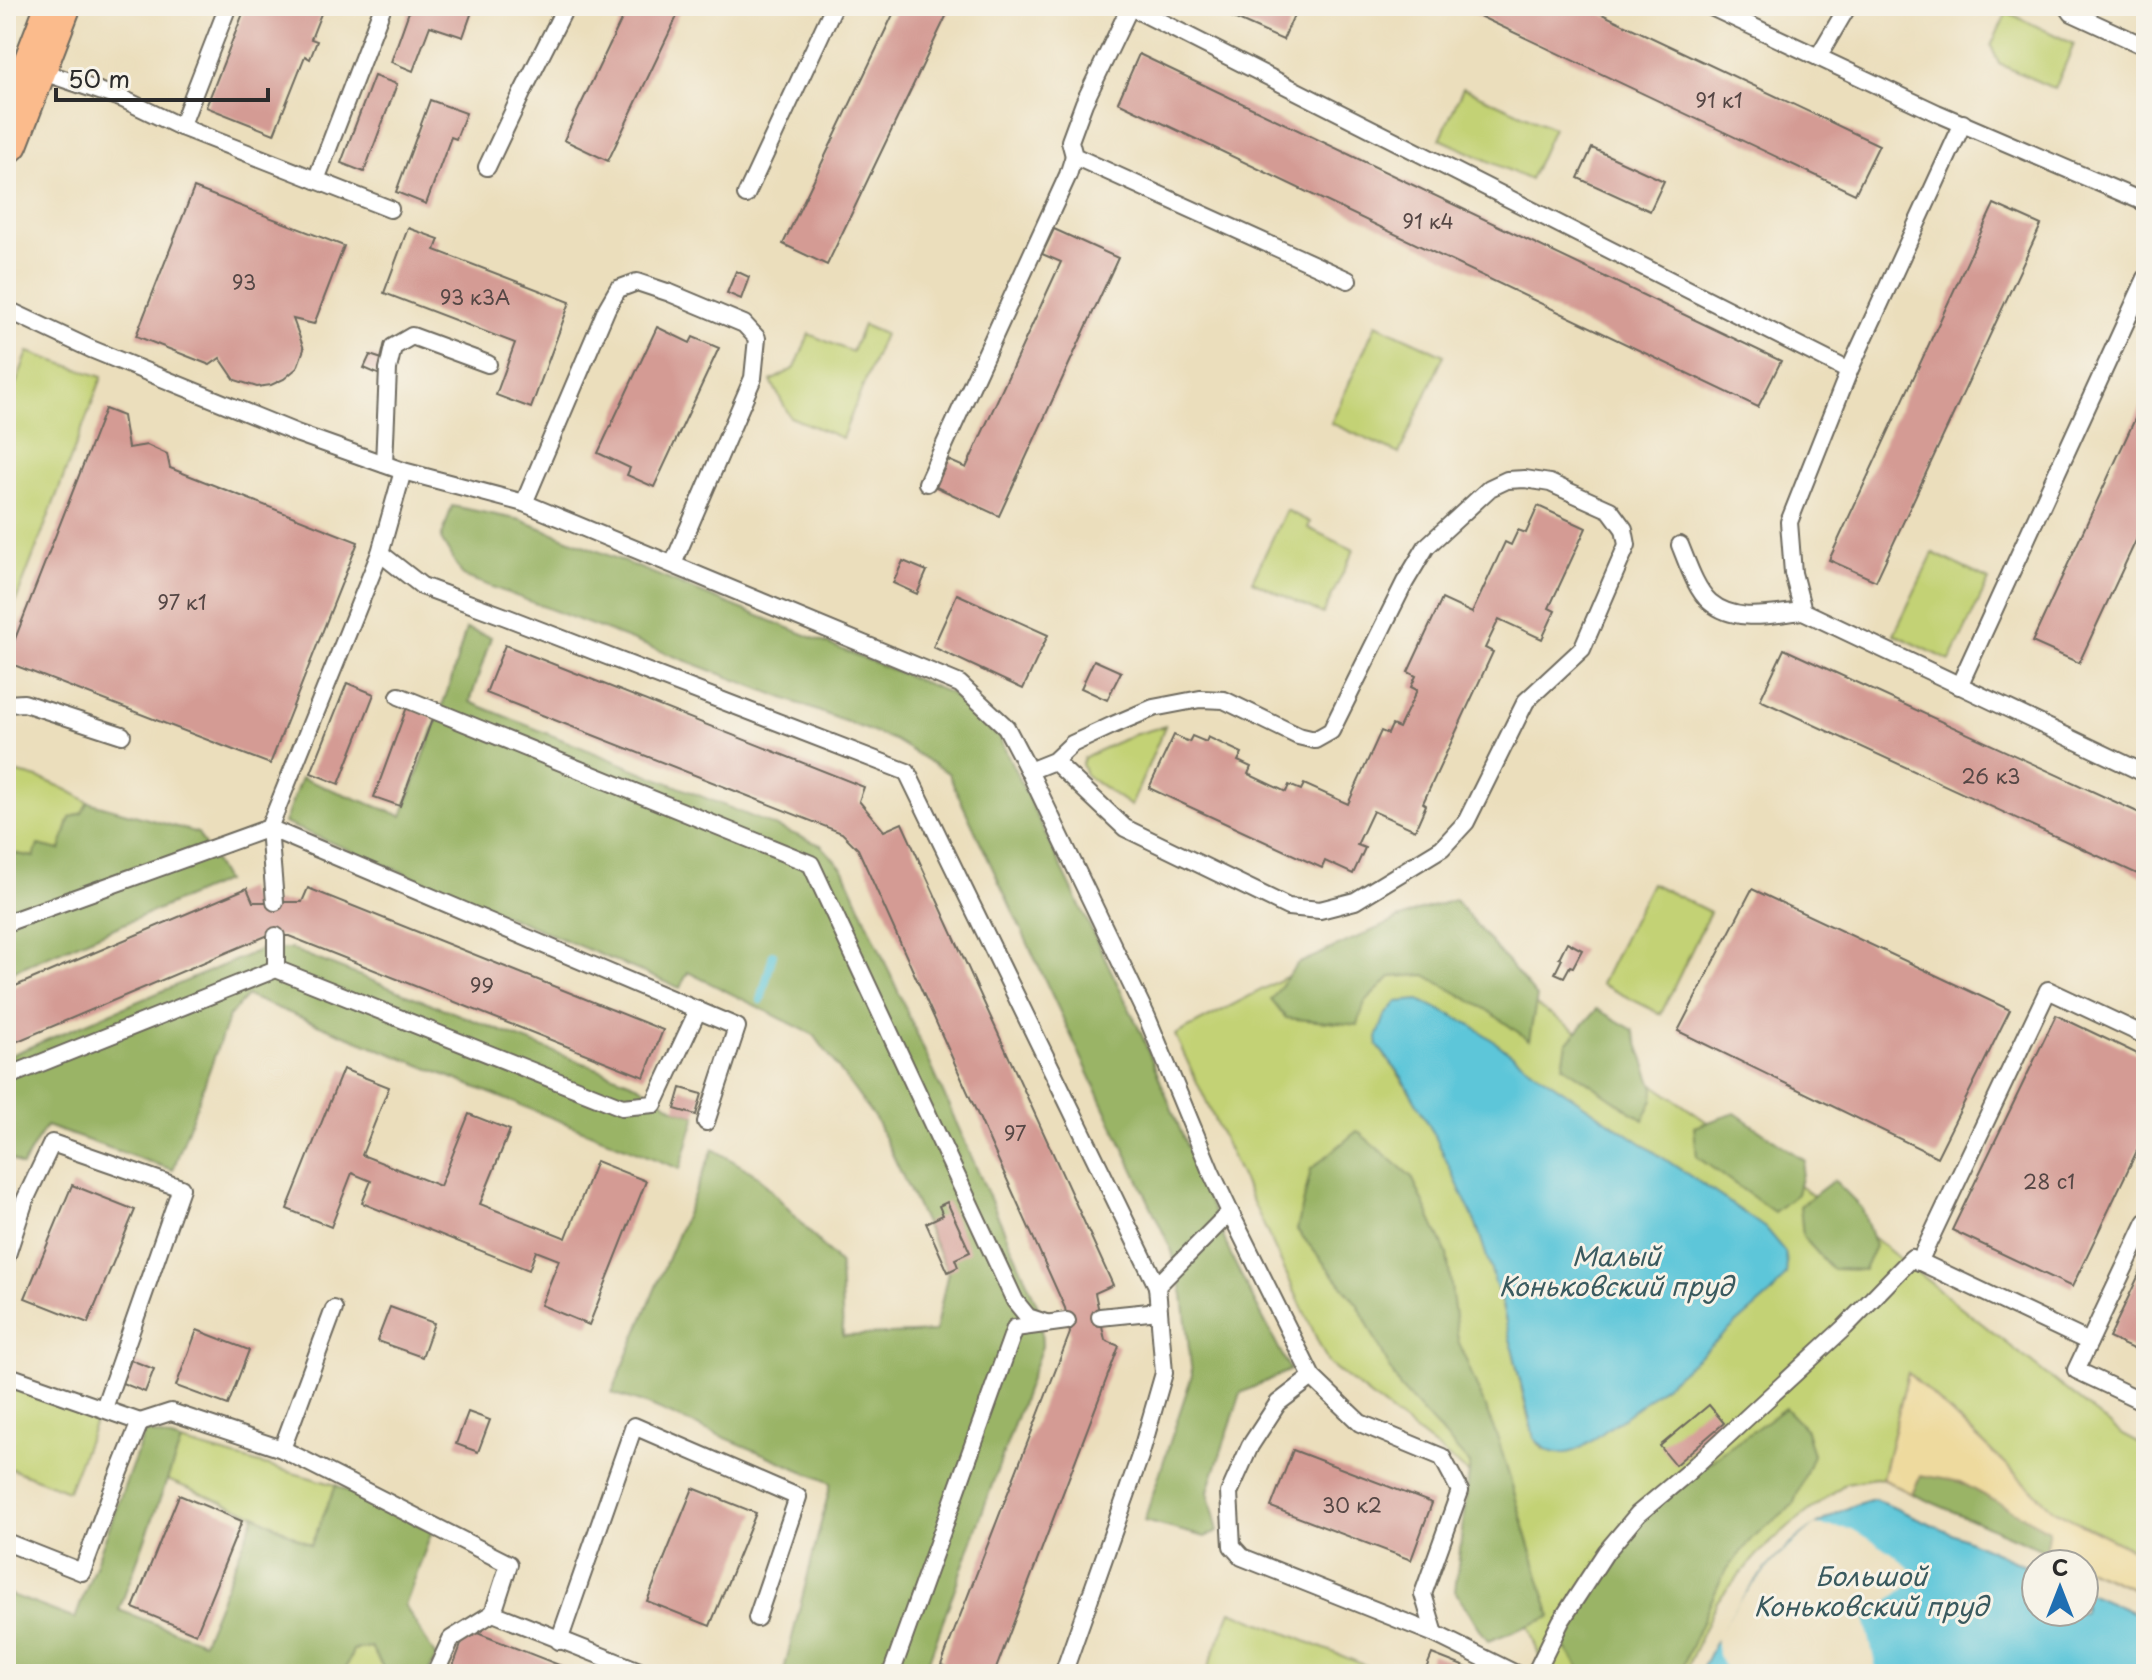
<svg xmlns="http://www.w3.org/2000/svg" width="2152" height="1680" font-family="'Playpen Sans',sans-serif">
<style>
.green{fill:#c3d275;stroke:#777e50;stroke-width:2;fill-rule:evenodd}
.forest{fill:#9ab466;stroke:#627048;stroke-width:2}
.sand{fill:#eeda9e;stroke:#8c8264;stroke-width:2}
.water{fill:#5dc6d9;stroke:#447882;stroke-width:2}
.pier{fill:#ebdebc}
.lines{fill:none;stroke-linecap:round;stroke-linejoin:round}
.stream{stroke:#5dc6d9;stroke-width:8}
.building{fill:#d49b94}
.lane-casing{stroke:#6e6a5e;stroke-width:20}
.primary-casing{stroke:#6e6a5e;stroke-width:48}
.lane{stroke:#fff;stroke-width:16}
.primary{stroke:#fbbb8c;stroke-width:44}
.labels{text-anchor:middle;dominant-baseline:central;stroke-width:6;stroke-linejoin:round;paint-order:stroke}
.number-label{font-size:20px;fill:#554745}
.water-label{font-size:26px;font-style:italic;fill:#3a5a5f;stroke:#f7f3e8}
</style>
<rect width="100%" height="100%" fill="#f7f3e8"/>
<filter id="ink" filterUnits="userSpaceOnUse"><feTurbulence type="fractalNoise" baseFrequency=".0125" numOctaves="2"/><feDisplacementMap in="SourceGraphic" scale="16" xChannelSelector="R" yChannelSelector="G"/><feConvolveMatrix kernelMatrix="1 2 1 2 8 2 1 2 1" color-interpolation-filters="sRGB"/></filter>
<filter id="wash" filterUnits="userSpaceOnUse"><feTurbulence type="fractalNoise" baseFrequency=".006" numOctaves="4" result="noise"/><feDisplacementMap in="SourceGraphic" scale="32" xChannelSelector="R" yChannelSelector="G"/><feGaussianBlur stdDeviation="1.8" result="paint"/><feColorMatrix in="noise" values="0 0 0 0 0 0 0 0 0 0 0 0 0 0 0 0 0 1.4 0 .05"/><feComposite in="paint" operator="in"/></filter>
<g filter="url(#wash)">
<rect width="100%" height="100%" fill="#ebdebc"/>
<g class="green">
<polygon points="2007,12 2074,44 2055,89 1999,64 1991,46"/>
<polygon points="1463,88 1553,128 1530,180 1440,139"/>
<polygon points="1376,324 1444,355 1399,454 1331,423"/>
<polygon points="863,325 884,334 842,438 790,417 771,381 795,368 809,334 852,352"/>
<polygon points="28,352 102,377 6,627 6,410"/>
<polygon points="1286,510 1310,522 1308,528 1354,550 1323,614 1252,581"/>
<polygon points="1933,553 1989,580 1950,661 1894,634"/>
<polygon points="1165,726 1131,806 1086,775 1082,764 1084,758 1089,755 1133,735"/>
<path d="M6 771C37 775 62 785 88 802L82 813 70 818 60 850 34 857 6 852Z"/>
<polygon points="1651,883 1710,912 1661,1014 1601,984"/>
<path d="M1399 918 1572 1028 1871 1236 2123 1435 2146 1447V1556L2055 1511 1908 1373 1882 1479 1875 1478 1846 1483 1789 1526 1758 1554 1717 1601 1684 1674H1550L1542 1664 1477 1480 1328 1363 1175 1035ZM1470 1024 1540 1075 1730 1203 1543 1449 1534 1437 1529 1421C1520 1383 1512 1344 1502 1306 1478 1214 1436 1122 1378 1046Z"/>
<polygon points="6,1385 96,1419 68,1491 6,1467"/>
<polygon points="181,1442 336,1485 311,1545 255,1515 167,1480"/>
<polygon points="1231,1611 1372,1668 1369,1674 1205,1674"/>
<polygon points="371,1647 387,1674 344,1674 353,1650"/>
</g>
<g class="forest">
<polygon points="452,506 521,520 950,693 1000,739 1141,1033 1232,1258 1290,1370 1241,1393 1208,1491 1218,1531 1205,1537 1144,1521 1192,1375 1183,1295 1172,1251 948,773 894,740 463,576 441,539"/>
<polygon points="466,629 491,637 470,702 821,845 844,870 1040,1311 1042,1346 924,1674 783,1674 831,1483 646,1404 612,1393 713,1149 758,1176 840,1265 843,1336 935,1332 948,1272 876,1120 814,1035 688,972 680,988 284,823 301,778 402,816 451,681"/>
<polygon points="88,802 198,833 225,881 6,974 6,852 34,857 38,845 60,850 70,818 82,813"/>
<polygon points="1455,900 1537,997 1529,1040 1487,1010 1425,975 1391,977 1365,1002 1358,1025 1286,1018 1271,1000 1297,964 1417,911"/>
<polygon points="262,949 291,949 639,1085 675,1109 696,1115 680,1169 247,996 229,1016 173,1170 46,1126 22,1166 9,1158 6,1163 6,1057"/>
<polygon points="1597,1009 1633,1030 1654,1089 1653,1100 1643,1120 1563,1065 1567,1043"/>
<polygon points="1735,1113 1805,1161 1797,1194 1774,1212 1697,1157 1694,1127"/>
<polygon points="1357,1131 1412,1177 1447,1254 1458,1340 1499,1442 1551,1617 1488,1641 1455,1591 1470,1464 1400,1388 1358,1305 1297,1230 1311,1169"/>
<polygon points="1834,1180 1862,1208 1875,1246 1864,1270 1832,1269 1803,1237 1800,1206"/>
<polygon points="1785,1408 1806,1430 1813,1455 1793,1505 1752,1538 1722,1577 1679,1674 1583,1674 1561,1640 1589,1591 1641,1519 1719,1455"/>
<polygon points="145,1431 181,1442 119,1610 203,1642 255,1515 311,1545 336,1485 432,1531 405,1606 436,1657 428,1674 387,1674 371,1647 353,1650 344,1674 6,1674 6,1593 75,1619"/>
<polygon points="1921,1475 1960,1481 2049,1530 2045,1551 1912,1494"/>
</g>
<polygon class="sand" points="1908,1373 2055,1511 2146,1556 2146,1594 2084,1568 2084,1564 2076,1564 2045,1551 2049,1530 1960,1482 1921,1475 1912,1494 1882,1479"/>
<g class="water">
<path d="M1419 1000 1470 1024 1540 1075 1730 1203 1765 1228 1785 1252 1787 1262 1786 1275 1772 1293C1718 1339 1666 1388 1609 1428 1596 1437 1582 1451 1566 1453 1551 1455 1543 1448 1534 1438L1502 1305 1477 1226 1435 1136 1402 1077 1378 1046 1377 1038 1385 1016 1397 1002Z"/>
<path d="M1874 1499 2036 1570V1612H2084V1591L2146 1618V1674H1700C1733 1599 1791 1521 1874 1499Z"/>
</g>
<polygon class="pier" points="1815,1525 1852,1529 1892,1553 1920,1577 1865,1618 1877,1674 1813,1672 1812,1674 1728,1674 1718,1655 1716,1637 1738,1603 1775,1560"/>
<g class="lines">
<polyline class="stream" points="761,1000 773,954"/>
</g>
<g id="blocks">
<g class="building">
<polygon points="246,6 324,6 311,39 317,41 310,59 305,56 274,134 206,107"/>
<polygon points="411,6 474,6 463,37 430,26 413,71 391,62"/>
<polygon points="628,6 682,6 608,161 564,140"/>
<polygon points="897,6 951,6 827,265 783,244"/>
<polygon points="1234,6 1298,6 1283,40 1229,16"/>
<polygon points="1458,6 1585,6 1879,145 1855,194"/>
<polygon points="1139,54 1781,361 1758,407 1118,102"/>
<polygon points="374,76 397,84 364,172 341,163"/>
<polygon points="430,100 466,113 456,139 451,137 426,204 396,192"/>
<polygon points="1592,148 1664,181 1650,211 1578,178"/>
<polygon points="194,188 344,246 314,324 293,319 304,349 297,368 284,379 271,385 257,387 235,380 220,358 210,365 136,336"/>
<polygon points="1994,204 2041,225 1876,581 1829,560"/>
<polygon points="408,228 439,239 435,250 570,302 531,408 496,395 515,343 384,293"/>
<polygon points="1054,229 1118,258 999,516 936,487 948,460 966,468 1061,262 1042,254"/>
<polygon points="736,271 749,277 741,299 727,293"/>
<polygon points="657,327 690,343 693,337 719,348 654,487 627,475 630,468 598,453"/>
<polygon points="370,355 385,360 380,375 364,368"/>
<polygon points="2146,395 2146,519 2079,663 2032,642"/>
<polygon points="105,409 123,416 128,448 147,445 167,454 170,468 358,542 270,764 6,662"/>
<polygon points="1538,506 1586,528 1549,608 1555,611 1542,639 1499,619 1485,648 1493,652 1423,803 1426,805 1415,830 1373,811 1357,845 1365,848 1353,874 1325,861 1322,868 1149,788 1174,735 1189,742 1192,736 1206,742 1208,737 1242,753 1238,761 1251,767 1248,774 1286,792 1289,785 1301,790 1304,784 1348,804 1381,731 1388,734 1392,725 1399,728 1417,690 1411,687 1416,676 1408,672 1442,599 1472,613 1505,542 1511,545 1518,530 1526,533"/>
<polygon points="903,561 927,571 917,594 893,583"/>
<polygon points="957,594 1048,635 1023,689 933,647"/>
<polygon points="505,645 864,787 859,801 884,831 902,823 1113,1285 1095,1293 1105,1340 1119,1346 994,1674 964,1674 941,1665 1070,1333 1065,1308 858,849 842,833 486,693"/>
<polygon points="1784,649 2146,816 2146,878 1760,700"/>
<polygon points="1094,660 1121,672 1107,700 1081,688"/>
<polygon points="347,683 374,694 339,784 311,773"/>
<polygon points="407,707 433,717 400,806 374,797"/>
<polygon points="247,888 253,902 302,902 308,888 663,1030 644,1077 289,936 266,936 6,1046 6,990"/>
<polygon points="1752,889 2010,1010 1937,1157 1678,1031"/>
<polygon points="1567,942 1582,950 1573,967 1570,966 1564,977 1555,973 1562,959 1559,958"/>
<polygon points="2056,1015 2146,1058 2146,1132 2072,1287 1952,1230"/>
<polygon points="343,1069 389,1087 362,1155 440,1186 469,1114 510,1130 480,1204 566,1238 596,1161 646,1181 589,1325 541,1305 559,1260 536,1251 529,1270 362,1203 371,1181 352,1173 331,1227 287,1209"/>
<polygon points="681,1088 702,1094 696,1115 675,1109"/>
<polygon points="72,1185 135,1210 88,1323 25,1298"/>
<polygon points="947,1202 970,1252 955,1259 958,1267 948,1272 926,1223 943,1215 939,1206"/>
<polygon points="2146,1260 2146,1355 2109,1338"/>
<polygon points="390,1307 434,1323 422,1357 377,1341"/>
<polygon points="197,1330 249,1350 228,1405 176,1386"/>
<polygon points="131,1360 154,1369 145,1392 122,1383"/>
<polygon points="1709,1405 1724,1423 1675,1465 1660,1446"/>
<polygon points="468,1412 490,1420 478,1452 456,1444"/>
<polygon points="1293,1450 1432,1503 1411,1560 1271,1507"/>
<polygon points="693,1488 756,1513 710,1626 647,1601"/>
<polygon points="179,1495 242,1521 196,1634 133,1608"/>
<polygon points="467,1629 582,1674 450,1674"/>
<polygon points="1432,1654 1483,1674 1424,1674"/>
</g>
</g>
</g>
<g filter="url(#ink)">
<use href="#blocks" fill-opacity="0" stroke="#6e6a5e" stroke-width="2"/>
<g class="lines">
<g class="lane-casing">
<g id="lane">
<polyline points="1129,6 1849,371"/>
<polyline points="1709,6 1937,113 2146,203"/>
<polyline points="2067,6 2072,13 2146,47"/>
<polyline points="1130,7 1084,103 1070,141 1074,156 1348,280"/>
<polyline points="1818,57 1848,6"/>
<polyline points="34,69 123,99 181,127 390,209"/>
<polyline points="181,127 228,6"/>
<polyline points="487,167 522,93 566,6"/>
<polyline points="316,180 383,6"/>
<polyline points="746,195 834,6"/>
<polyline points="6,309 91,349 299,434 403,471 524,503 960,684 1006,727 1029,771 1147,1017 1211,1172 1230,1212 1157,1286 907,772 506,617 422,586 380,553"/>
<polyline points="384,464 388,369 393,347 412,336 488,364"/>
<polyline points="927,483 1068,175 1074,156"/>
<polyline points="524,503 607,308 618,289 637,282 670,293 744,324 757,338 753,378 673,564"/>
<path d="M1680 545C1687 562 1696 590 1710 602 1736 624 1772 614 1803 611L2146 774"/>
<polyline points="1803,611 1793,573 1789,522 1849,371 1963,123"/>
<polyline points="1959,686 2146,278"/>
<polyline points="399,696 811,864 1015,1301 1028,1317 1046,1323"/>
<polyline points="6,704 24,703 122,735"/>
<polyline points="1029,771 1054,761 1072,744 1113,725 1153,708 1200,699 1224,700 1298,736 1315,740 1331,731 1405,582 1426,547 1490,488 1507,480 1525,479 1550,483 1610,510 1624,529 1627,545 1582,649 1526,701 1466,822 1442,848 1355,901 1320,910 1288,907 1125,828 1054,761"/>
<polyline points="275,902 269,828 737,1027 706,1122"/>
<polyline points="6,923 269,828 380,553 403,471"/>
<polyline points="276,969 276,936"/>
<polyline points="6,1077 276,969 622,1107 654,1104 698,1010"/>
<polyline points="1230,1212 1312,1377 1360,1423 1442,1457 1460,1491 1423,1594 1435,1634 1516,1674"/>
<polyline points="2146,1222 2076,1370 2146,1403"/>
<polyline points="6,1258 25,1200 52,1143 181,1188 104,1408"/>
<polyline points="1919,1262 2048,990 2146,1036"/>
<polyline points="1100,1317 1159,1311"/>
<polyline points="6,1375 140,1422"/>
<polyline points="1312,1377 1278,1403 1250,1446 1229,1493 1232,1546 1242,1557 1435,1634"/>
<polyline points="282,1449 334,1309"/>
<polyline points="6,1542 82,1572 111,1494 140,1422 171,1412 282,1449 509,1564 493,1613 647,1674"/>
<polyline points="559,1641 634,1426 798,1497 757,1618"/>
<polyline points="435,1674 451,1639 493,1613"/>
<polyline points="891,1674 1015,1328 1067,1321"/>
<polyline points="1063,1674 1140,1456 1164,1373 1157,1286"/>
<polyline points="1535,1674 1561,1621 1606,1552 1638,1514 1687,1473 1845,1327 1912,1258 2089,1342"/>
</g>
</g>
<g class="primary-casing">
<polyline id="primary" points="6,141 58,6"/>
</g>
<use href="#lane" class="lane"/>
<use href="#primary" class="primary"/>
</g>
</g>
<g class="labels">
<g class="number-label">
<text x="1719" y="100">91 к1</text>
<text x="1428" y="221">91 к4</text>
<text x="244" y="282">93</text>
<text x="475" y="297">93 к3А</text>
<text x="182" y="602">97 к1</text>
<text x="1991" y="776">26 к3</text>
<text x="482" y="985">99</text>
<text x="1015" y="1133">97</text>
<text x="2049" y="1181">28 c1</text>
<text x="1352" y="1505">30 к2</text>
</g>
<g class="water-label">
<text x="1616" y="1255">Малый<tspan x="1616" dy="30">Коньковский пруд</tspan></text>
<text x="1871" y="1575">Большой<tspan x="1871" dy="30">Коньковский пруд</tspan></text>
</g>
</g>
<rect width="2152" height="1680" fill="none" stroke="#f7f3e8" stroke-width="32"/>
<g transform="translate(2060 1588)"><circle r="38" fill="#f7f3e8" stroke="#a5a39c" stroke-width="2"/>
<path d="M0-6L14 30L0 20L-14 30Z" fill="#1f6fb2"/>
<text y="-12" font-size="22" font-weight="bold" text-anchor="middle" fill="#2b2b2b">С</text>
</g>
<path d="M56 88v12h212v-12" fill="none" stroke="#2b2b2b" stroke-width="4"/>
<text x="68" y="88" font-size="24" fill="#2b2b2b" stroke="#f7f3e8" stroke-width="6" paint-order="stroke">50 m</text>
</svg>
